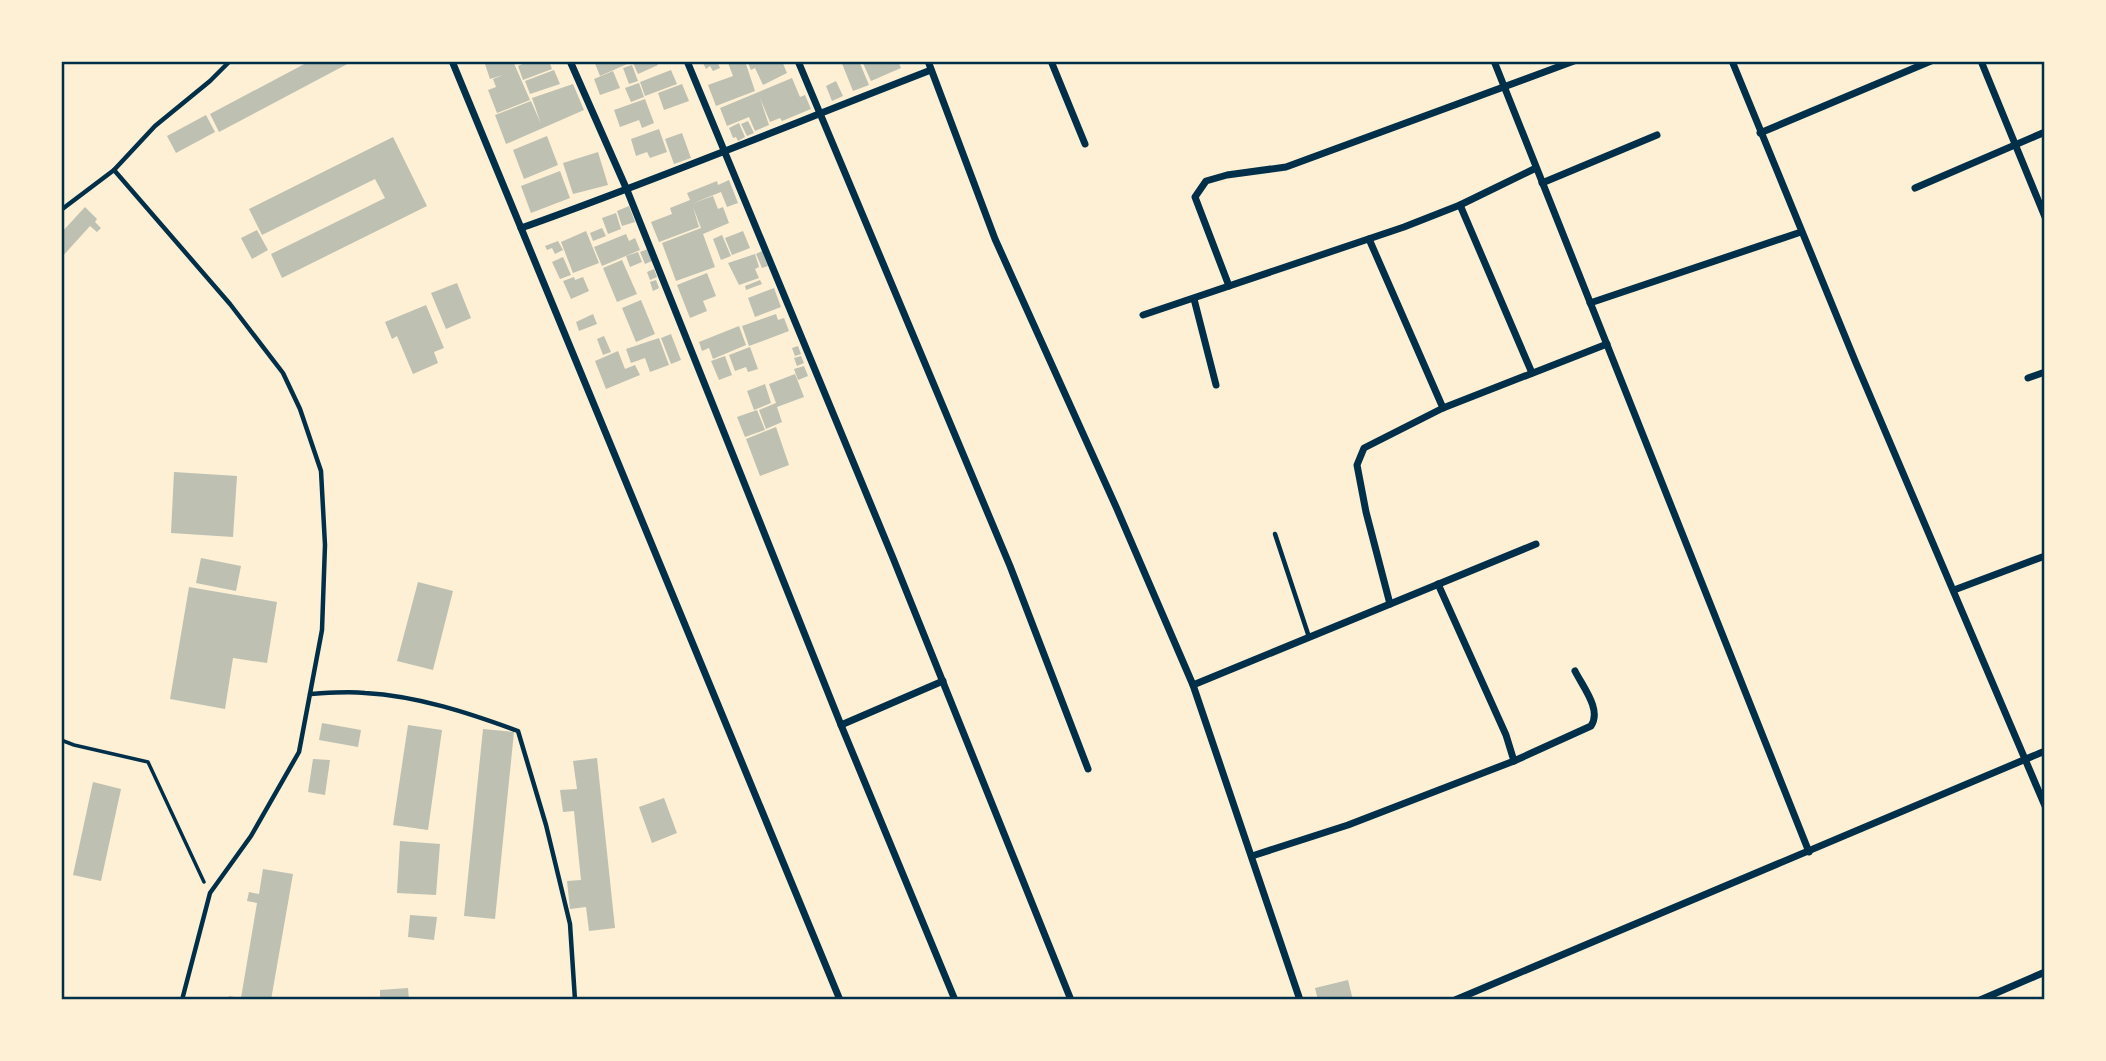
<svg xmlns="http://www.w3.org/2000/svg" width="2106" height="1061" font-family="'Roboto Condensed',sans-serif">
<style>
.building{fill:#bec0b2}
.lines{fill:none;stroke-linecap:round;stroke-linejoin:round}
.path{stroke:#003049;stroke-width:3.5}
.service{stroke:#003049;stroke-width:4.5}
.minor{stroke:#003049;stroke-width:7}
.neatline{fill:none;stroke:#003049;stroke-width:2.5}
</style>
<rect width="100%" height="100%" fill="#fdf0d5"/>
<g class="building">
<polygon points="310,61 353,61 219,132 210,114"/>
<polygon points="484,61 513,61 530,100 497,113 488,90 496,87 493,79 503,75 490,79"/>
<polygon points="529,61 549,61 552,69 523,80 518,66"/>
<polygon points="594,61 634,61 600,76"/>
<polygon points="637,61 656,61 658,65 638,74 633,63"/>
<polygon points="702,61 717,61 720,68 713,71 710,66 706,69"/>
<polygon points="732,61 745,61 755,91 716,106 708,85 733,76 728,63"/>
<polygon points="747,61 782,61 787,73 763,85 755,68 751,70"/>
<polygon points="841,61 859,61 869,85 853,91"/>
<polygon points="862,61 898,61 901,68 871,81"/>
<polygon points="632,65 638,81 629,84 623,68"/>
<polygon points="554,70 560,84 530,94 525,81"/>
<polygon points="671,70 677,84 645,96 640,82"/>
<polygon points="613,71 620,88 600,95 594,79"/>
<polygon points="792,78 800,97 805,95 811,109 782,121 780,118 770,122 760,98 769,125 755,131 749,117 727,126 720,108"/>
<polygon points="836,81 843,96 832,101 826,86"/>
<polygon points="639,83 644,97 631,102 625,88"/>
<polygon points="573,84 584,110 506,144 495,115 531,101 541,124 532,98"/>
<polygon points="682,84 689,101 664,110 658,93"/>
<polygon points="645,99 654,123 642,128 639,120 620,127 614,110"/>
<polygon points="206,115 215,132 176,153 167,136"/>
<polygon points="748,121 754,133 747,136 741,124"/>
<polygon points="739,123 745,137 738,141 736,137 733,138 729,128"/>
<polygon points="659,129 667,152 650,158 647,152 636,156 631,139"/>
<polygon points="682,133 691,158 674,164 665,139"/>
<polygon points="547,136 558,165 524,179 513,150"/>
<polygon points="393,137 427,206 282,278 271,254 385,198 375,179 262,235 249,209"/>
<polygon points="598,152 608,185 573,194 563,163"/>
<polygon points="560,171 570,198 531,213 521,186"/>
<polygon points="729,180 738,203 727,207 721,192 691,204 713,196 718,209 723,207 729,223 703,234 715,267 676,281 662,243 701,228 693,207 699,227 659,242 651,222 672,214 670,208 690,200 687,193 717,181 718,185"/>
<polygon points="629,206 635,222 622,226 617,211"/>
<polygon points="85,207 97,219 95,222 101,228 97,232 90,226 61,258 61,233"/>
<polygon points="616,213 621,229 608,234 602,218"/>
<polygon points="602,228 606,236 593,241 590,233"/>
<polygon points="257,230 268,250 252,259 241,238"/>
<polygon points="586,231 599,263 573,273 561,242"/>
<polygon points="743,231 750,248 732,255 725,238"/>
<polygon points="626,234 629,241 635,238 640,250 602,266 594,247"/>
<polygon points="722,235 731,256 721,260 713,239"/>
<polygon points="558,241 563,250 555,254 552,248 547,250 545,246"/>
<polygon points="648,249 652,261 645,264 640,252"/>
<polygon points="762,251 768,266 762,268 756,254"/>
<polygon points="638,252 642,262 630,267 626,256"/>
<polygon points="755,254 759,267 755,269 759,278 739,285 728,263"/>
<polygon points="563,257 571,275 560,279 552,262"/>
<polygon points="622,260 637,294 617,302 603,268"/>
<polygon points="654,269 657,277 650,280 647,272"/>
<polygon points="707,273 716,296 703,301 707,311 690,318 677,285"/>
<polygon points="574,277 575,280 583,277 589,291 571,299 563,281"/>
<polygon points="656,280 659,288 653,291 650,282"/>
<polygon points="760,280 762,284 746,290 745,286"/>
<polygon points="457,283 471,318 446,329 431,293"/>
<polygon points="774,288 781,307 755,317 748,298"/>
<polygon points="641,300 655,334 636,342 622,308"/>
<polygon points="426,305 444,348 434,352 438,363 413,374 397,336 392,339 385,322"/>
<polygon points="593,314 597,324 579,331 576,322"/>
<polygon points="776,314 778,320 784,318 789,331 749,346 742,326"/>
<polygon points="739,326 746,345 713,359 709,348 702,351 699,342"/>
<polygon points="671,334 681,360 671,364 661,338"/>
<polygon points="604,336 611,352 603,355 597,339"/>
<polygon points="659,338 669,365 650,372 645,358 631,363 626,349"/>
<polygon points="798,346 801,354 795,356 792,348"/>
<polygon points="750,347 758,369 748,372 746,367 735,371 729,355"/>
<polygon points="618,351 625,369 635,365 640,375 606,389 595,361"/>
<polygon points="725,356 732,375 719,380 711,361"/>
<polygon points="801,356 804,363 797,366 794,358"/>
<polygon points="804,366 808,376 798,380 794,369"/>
<polygon points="795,374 804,397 777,407 782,422 766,429 759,410 776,403 769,384"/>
<polygon points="765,384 771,403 754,410 747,391"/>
<polygon points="757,410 765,430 745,437 737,417"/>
<polygon points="776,427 789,465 760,476 746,439"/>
<polygon points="174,472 237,476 233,537 171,533"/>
<polygon points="201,558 241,566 236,591 196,583"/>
<polygon points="418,582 453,591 433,670 397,661"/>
<polygon points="189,587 277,602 267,663 233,658 225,709 170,699"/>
<polygon points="322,723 361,730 358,747 319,740"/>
<polygon points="408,725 442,730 428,830 393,825"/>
<polygon points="483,729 514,732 495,919 464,916"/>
<polygon points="597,758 615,928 589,931 586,907 570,909 567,881 581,880 574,811 563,812 560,790 577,789 573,761"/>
<polygon points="313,759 330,760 325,795 308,792"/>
<polygon points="93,782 121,789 101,881 73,875"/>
<polygon points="664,798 677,833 652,843 639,807"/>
<polygon points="400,841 440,844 436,895 397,893"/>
<polygon points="263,869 293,874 271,1000 228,1000 229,996 241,998 257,903 247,901 249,892 259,894"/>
<polygon points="410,915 437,917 434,940 408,937"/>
<polygon points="1348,980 1353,1000 1318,1000 1315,988"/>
<polygon points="408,988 409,1000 380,1000 380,990"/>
</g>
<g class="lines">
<polyline class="path" points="61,740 74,745 148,762 204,882"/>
<g class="service">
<polyline points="114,170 230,304 283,373 300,409 321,471 325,545 322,630 299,752 251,836 210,893 182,1000"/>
<polyline points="61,210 114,170 155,126 210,81 230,61"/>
<polyline points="1275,534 1309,637"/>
<path d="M310 694C328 693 347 691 365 693 418 696 469 713 518 731L546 825 570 924 575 1000"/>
</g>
<g class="minor">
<polyline points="452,61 840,1000"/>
<polyline points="570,61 627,190 841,725 955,1000"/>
<polyline points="687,61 893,558 1071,1000"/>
<polyline points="798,61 1010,566 1088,769"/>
<polyline points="928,61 995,239 1117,509 1193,685 1300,1000"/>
<polyline points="1051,61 1085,144"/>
<polyline points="1494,61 1809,852"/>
<polyline points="1732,61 1856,363 2045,806"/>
<polyline points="1981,61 2045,217"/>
<polyline points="1760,133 1931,61"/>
<polyline points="1542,183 1657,135"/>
<polyline points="1915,188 2045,132"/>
<polyline points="1460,205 1532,373"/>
<path d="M521 228C659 179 794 123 931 70"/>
<polyline points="1369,239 1443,408"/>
<polyline points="1229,286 1195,197 1206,181 1227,175 1286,167 1574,61"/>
<polyline points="1194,299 1216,385"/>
<polyline points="1590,303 1801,232"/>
<polyline points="1143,315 1404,227 1460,205 1536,168"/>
<polyline points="2028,378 2045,372"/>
<polyline points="1954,590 2045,556"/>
<polyline points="1390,604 1366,512 1357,465 1364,448 1443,408 1607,344"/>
<polyline points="1193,685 1536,544"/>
<polyline points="841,725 943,681"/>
<path d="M1514 761 1591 726C1602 710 1583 687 1575 671"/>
<polyline points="1252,856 1348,825 1514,761 1506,735 1438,584"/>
<polyline points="1455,1000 2045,751"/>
<polyline points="1980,1000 2045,972"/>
</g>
</g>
<rect width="2106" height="1061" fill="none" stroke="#fdf0d5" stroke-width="126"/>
<rect x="63" y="63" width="1980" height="935" class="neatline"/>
</svg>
